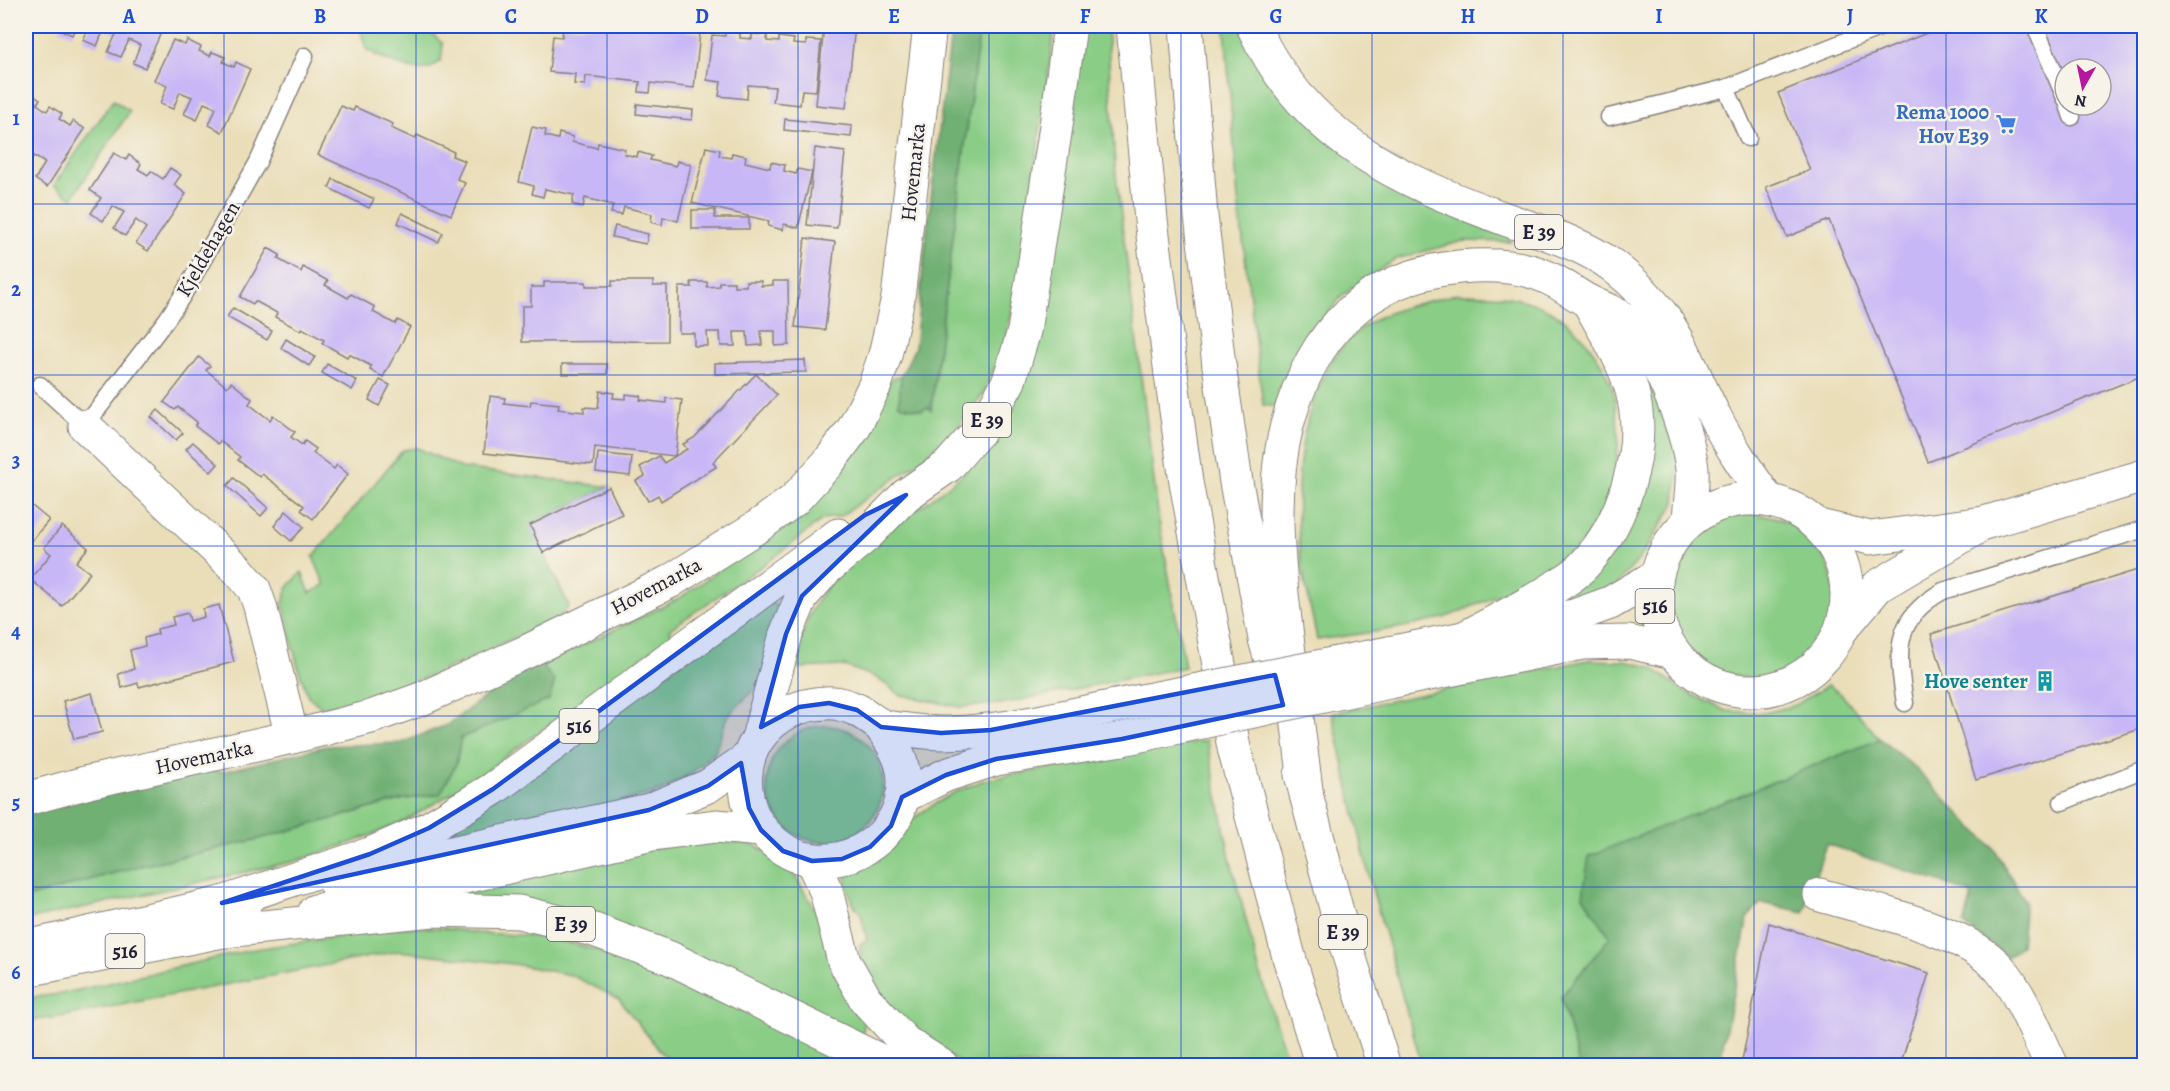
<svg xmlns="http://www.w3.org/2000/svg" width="2170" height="1091" font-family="Alegreya,serif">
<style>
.green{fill:#8acd86;stroke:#567860;stroke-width:1.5}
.forest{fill:#6fb073;stroke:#486957;stroke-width:1.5}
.building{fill:#c8b7f6;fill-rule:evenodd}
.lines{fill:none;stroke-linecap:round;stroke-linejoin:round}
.service-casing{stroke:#86807a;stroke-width:19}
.minor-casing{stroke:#86807a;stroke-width:35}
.secondary-casing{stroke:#86807a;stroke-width:35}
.primary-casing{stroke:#86807a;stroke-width:35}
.trunk-casing{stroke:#86807a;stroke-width:35}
.motorway-casing{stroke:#86807a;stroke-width:35}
.service{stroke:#fff;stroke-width:16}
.minor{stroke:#fff;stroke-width:33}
.secondary{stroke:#fff;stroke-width:33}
.primary{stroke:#fff;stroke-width:33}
.trunk{stroke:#fff;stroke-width:33}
.motorway{stroke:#fff;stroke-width:33}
.primary-bridge-casing{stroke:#86807a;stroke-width:35;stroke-linecap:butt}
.primary-bridge{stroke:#fff;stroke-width:33}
.marked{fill:#1d4ed8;fill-opacity:0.2;stroke:#1d4ed8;stroke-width:4.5;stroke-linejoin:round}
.grid{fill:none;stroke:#1d4ed8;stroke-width:1.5;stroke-opacity:0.55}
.labels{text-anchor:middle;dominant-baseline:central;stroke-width:5;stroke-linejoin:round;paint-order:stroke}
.shield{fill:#f7f3e8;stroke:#62616f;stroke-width:1.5}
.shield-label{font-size:20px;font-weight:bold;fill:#22223b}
.shop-label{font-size:21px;font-weight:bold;fill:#366cbe;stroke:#f7f3e8;text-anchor:end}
.street-label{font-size:21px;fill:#22223b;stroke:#f7f3e8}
.culture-label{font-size:21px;font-weight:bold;fill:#0d838f;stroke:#f7f3e8;text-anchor:end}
.neatline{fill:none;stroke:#1d4ed8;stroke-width:2}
.grid-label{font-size:20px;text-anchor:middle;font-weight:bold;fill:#1d4ed8}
</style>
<rect width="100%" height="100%" fill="#f7f3e8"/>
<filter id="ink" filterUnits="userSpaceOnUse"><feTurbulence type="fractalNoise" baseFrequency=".0167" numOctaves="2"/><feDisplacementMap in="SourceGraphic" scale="12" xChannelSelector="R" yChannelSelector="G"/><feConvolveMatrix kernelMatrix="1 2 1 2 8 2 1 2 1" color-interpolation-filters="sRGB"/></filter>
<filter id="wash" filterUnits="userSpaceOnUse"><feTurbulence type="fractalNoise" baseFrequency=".008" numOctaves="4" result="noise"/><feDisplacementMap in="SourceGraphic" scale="24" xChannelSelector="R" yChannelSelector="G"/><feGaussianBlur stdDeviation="1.35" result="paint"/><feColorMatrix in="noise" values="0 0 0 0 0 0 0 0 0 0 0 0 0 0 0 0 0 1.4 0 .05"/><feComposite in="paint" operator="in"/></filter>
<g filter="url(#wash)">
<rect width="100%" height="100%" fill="#eadeb9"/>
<g class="green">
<path d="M368 26H420L427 29 443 44 441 61C437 63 433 67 429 68 412 74 381 58 366 49L361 31Z"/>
<polygon points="980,26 1055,26 1017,292 1003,348 982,396 957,428 920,461 839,517 823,519 768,562 670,629 673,639 652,650 472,781 405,821 356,841 296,861 26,920 26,898 135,867 259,839 400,800 440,794 456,764 461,738 554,681 541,665 678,599 746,551 894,377 901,377 899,405 928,407 931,410"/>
<path d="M1082 26H1107L1115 166 1159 521 1185 667 1000 704 960 707 901 695 875 677 845 666 798 668C796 655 799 645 803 632 825 559 905 524 959 477 974 464 985 445 997 430Z"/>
<polygon points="1225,28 1241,29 1265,75 1508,235 1511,242 1463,241 1396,259 1343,295 1307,338 1278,407 1263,405 1238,199"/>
<polygon points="113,100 130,111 72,198 54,185"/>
<path d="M1457 294C1492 294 1523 295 1554 313 1581 329 1601 358 1612 387 1615 394 1615 402 1616 410 1623 457 1612 514 1576 549 1547 576 1508 591 1473 606 1462 610 1450 617 1439 619 1399 630 1357 634 1317 640 1312 611 1303 581 1300 551 1293 480 1300 373 1363 327 1386 309 1429 301 1457 294Z"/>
<polygon points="1643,366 1679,459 1675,503 1640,558 1614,588 1551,606 1618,543 1639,505 1649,468"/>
<path d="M417 448 462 468 609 487 530 525 569 606 563 614 548 622C475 656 402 694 322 708L308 696 298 668 283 603 288 587 302 572 310 593 325 585 313 557 403 450Z"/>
<circle cx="1752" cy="596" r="82"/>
<polygon points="768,602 783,609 765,678 727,717 715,752 692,773 659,792 441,845 435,834"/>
<polygon points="1588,660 1625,661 1651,667 1684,691 1727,711 1764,713 1796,705 1828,685 1841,694 1880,739 1692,815 1583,896 1611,937 1561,997 1579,1065 1422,1066 1370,881 1332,713"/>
<circle cx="825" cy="784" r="58"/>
<path d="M1207 740 1230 858 1262 981 1289 1065H964C927 1044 876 1005 861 963 860 958 860 950 860 944L867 940 861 914 854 905 848 891 846 877 877 860 893 846 908 823 926 809 955 792 984 780Z"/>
<polygon points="696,839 753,844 790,868 816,911 865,1021 862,1036 723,967 443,899 452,892"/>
<polygon points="406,927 445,928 477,933 538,936 594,949 670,974 861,1065 674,1065 659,1050 619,999 571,975 513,964 399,951 59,1017 26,1021 26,998 61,994 255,949"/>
</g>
<g class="forest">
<polygon points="952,26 980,26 931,410 928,407 921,410 899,405 901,377 915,347 926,238"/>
<polygon points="541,665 555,681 549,700 461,738 456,764 440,794 400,800 259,839 135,867 26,898 26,812 204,766 221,772 326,746 401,743 447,725 524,668"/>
<polygon points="1880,739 1914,767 1994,849 2025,901 2021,945 2008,957 1964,925 1972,895 1943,883 1826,844 1804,912 1761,903 1748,917 1719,1065 1579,1065 1561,997 1610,937 1583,896 1589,856"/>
</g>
<g id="blocks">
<g class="building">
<polygon points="60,26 76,26 72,35 59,29"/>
<polygon points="90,26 164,26 145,68 133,63 140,45 129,40 121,57 108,52 116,34 104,29 97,46 83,40"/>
<polygon points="563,26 686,26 686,31 700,33 694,88 651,83 650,93 639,92 640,82 586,76 585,85 574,84 575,74 549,72 553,36 562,37"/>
<polygon points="824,26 855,26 846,108 816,105"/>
<path d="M1944 26H2144V375L1928 462 1829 220 1787 237 1766 187 1810 170 1778 93ZM2065 69H2101V105H2065Z"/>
<polygon points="725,31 740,33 740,38 752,39 752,34 767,35 767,41 779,42 779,37 794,39 793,44 806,45 806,40 821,41 816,91 802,90 800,105 773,102 775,87 748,85 747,99 719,96 721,82 707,80 712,35 725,36"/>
<polygon points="173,40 185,45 187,40 201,47 199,51 210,56 212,52 225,57 223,62 234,67 236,62 250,69 222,132 209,125 216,108 204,103 197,120 184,114 192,97 180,92 173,109 160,104 167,86 154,80"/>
<polygon points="28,91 40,99 37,104 47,111 50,106 62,114 59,119 70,126 73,121 85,129 47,187 35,179 45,163 34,156 26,169 26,95"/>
<polygon points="637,104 693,110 692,120 636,114"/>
<polygon points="341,106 353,111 355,107 393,124 391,128 415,139 417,135 454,152 452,156 465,161 457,179 465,183 451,215 318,155"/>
<polygon points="785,119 852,126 851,137 784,130"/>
<polygon points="532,127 546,130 545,136 558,139 559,133 573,137 572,142 597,148 598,143 625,149 624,154 637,157 638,152 652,156 650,160 676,166 677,161 691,165 678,221 663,217 662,225 651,222 652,214 624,207 622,215 611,213 613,205 585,198 583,207 572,204 574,195 545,189 543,197 532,194 534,186 519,182"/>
<polygon points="706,147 720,150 719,156 731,158 732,153 746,156 745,162 770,168 771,162 785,165 784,171 796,174 798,169 812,172 798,228 784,224 783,230 768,226 769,221 692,203"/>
<polygon points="815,148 845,152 837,228 807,225"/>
<polygon points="114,153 126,160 129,155 141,164 138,169 148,175 151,171 163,179 170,168 181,175 174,185 186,194 148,251 136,243 146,228 136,220 125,236 114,228 124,212 113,206 103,221 91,213 101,198 90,190"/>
<polygon points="333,179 374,199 369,208 329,188"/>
<polygon points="692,210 715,210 715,218 749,218 749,229 692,229"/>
<polygon points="402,213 443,233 438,242 398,223"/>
<polygon points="615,226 648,234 646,244 612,237"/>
<polygon points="805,238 835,242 825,330 795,327"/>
<polygon points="268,248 280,255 278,259 301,272 303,267 328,281 325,285 348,298 351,294 375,307 373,312 395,324 398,320 410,327 383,377 370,370 371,366 349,354 347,357 322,343 324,340 302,328 301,331 275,317 277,313 255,301 253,304 240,297"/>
<polygon points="612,281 653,281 653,286 667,286 667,341 522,342 522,306 531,306 531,287 544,287 544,282 586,282 586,286 612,286"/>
<polygon points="746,281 761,281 761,286 773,285 773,281 788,281 789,345 775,346 775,331 761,331 762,345 748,346 747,332 734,332 735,346 721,346 720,332 707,332 708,346 694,346 694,333 679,333 679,287 692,287 691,282 707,282 707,287 719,286 719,282 734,282 734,286 746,286"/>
<polygon points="233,308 272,331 267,340 227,317"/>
<polygon points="286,339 315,357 309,366 281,348"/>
<polygon points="199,357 210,366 206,370 227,387 231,382 252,399 249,404 270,420 273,415 295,432 291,437 302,445 305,441 316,449 313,453 334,469 337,465 348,474 313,519 301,510 304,506 262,474 260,477 238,460 240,457 220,441 218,444 195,426 197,422 178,407 175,410 164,402"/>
<polygon points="805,360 806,372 715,374 715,363"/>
<polygon points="327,364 357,381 352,390 322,373"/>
<rect x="562" y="364" width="45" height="10"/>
<polygon points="756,374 777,395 713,462 716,467 661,501 658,495 648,501 636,481 645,476 640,467 659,456 664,463 687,449 683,444 694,438"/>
<polygon points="380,380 390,385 379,406 369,400"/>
<polygon points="600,391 614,393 613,398 626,399 626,394 641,396 640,400 666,403 666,398 682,400 675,456 595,447 593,465 484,453 490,396 505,398 504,403 530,406 531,401 559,404 558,409 584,412 584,407 598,408"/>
<polygon points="158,410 183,433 176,440 151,417"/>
<polygon points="193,442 218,464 211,472 186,449"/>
<polygon points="598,453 632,457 630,476 596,472"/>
<polygon points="234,478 268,508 261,516 227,486"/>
<polygon points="609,487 622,514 543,553 530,525"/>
<polygon points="26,501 49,520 27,546 26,545"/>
<polygon points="286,511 304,527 291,541 274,526"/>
<polygon points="62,526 88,548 76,562 90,573 62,606 30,579 51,554 44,548"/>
<polygon points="2144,568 2144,728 1976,780 1931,634"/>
<polygon points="219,605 234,662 139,687 138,683 122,688 118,674 134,669 130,650 145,646 144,638 158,634 157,629 174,625 172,617 188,613 190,621 204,617 203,609"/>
<polygon points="92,693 102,732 74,739 63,701"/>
<polygon points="1769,923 1929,973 1900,1066 1741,1066"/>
</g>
</g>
</g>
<g filter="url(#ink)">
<use href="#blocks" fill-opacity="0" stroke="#86807a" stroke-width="1.5"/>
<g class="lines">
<g class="service-casing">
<g id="service">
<polyline points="2035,26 2065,98"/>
<polyline points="1726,88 1748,138"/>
<polyline points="2068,105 2072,117"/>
<polyline points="1609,117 1726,88 1884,26"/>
<polyline points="40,385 85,426 167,319 183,295 258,162 305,56"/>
<path d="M1905 703C1897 653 1892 619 1943 591L2144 529"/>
<polyline points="2062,802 2144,769"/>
</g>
</g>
<g class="minor-casing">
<g id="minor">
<polyline points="85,426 238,570 254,589 260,606 292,737"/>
<polyline points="26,799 89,782 292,737 371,717 421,699 528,651 669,582 760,525 794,500 828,463 854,428 875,385 885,355 898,298 930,26"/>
<path d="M1820 895C1871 910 1965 929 2000 969 2023 997 2036 1033 2052 1066"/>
</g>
</g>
<g class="secondary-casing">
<g id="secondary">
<polyline points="1819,526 1870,538 1984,523 2144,476"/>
<polyline points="1841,630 1878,586 1973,530"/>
</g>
</g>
<g class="primary-casing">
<g id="primary">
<circle cx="1751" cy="595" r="96"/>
<polyline points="1389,653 1574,616 1610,603 1655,577"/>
<polyline points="1394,681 1582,643 1629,642 1673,652"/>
<path d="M881 727C891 741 900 754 903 771 914 841 826 888 774 842 759 829 750 815 747 796 743 776 747 753 760 736 776 715 800 704 826 703 835 702 849 706 857 710 870 716 876 727 892 728 908 730 925 733 942 733 1000 733 1059 717 1116 706"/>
<polyline points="902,797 946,775 996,759 1122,739"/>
<polyline points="332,879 649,810 708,786 748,758"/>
<polyline points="315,911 653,834 716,826 761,830"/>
<polyline points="26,947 249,897"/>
<polyline points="26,970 253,925"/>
</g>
</g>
<g class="trunk-casing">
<g id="trunk">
<polyline points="1133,26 1151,220 1171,374"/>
<polyline points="1186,26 1201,216 1219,365"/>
<path d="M1253 26C1304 137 1396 179 1505 219 1541 232 1582 243 1613 266 1631 280 1651 299 1664 318 1685 348 1697 383 1714 415 1729 445 1748 472 1767 499"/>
<polyline points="758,738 786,634 802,596 826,569 867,535 906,495 948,466 985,424 1009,381 1024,331 1055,133 1070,26"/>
<polyline points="222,903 370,854 429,828 493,789 838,535"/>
</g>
</g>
<g class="motorway-casing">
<g id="motorway">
<polyline points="1219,365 1236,482 1265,639 1272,664"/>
<polyline points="1171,374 1186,482 1234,748 1289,957 1322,1066"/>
<path d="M1462 639C1493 623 1524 607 1554 588 1562 582 1573 577 1580 569 1622 528 1648 450 1632 391 1623 359 1604 330 1588 301"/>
<polyline points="1301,775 1346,946 1384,1066"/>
<path d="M1307 798C1301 747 1294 696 1288 645 1279 573 1269 496 1287 425 1311 335 1364 277 1459 267 1481 265 1508 265 1530 271 1553 277 1570 291 1589 302 1600 307 1612 311 1622 318 1655 342 1688 429 1692 469 1693 485 1690 504 1689 520"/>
<polyline points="812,861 826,891 844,961 866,1000 905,1042 942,1066"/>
<polyline points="224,931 433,910 519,912 594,930 670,958 891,1066"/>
</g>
</g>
<use href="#service" class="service"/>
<use href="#minor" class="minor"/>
<use href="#secondary" class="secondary"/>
<use href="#primary" class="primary"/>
<use href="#trunk" class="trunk"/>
<use href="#motorway" class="motorway"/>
<g class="primary-bridge-casing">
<g id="primary-bridge">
<polyline points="1116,706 1389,653"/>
<polyline points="1122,739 1394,681"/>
</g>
</g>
<use href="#primary-bridge" class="primary-bridge"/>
</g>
</g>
<path class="marked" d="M906 495 802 596 786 634 761 727 799 707 829 703 857 710 881 727 941 733 991 730 1275 675 1283 705 1122 739 996 759 946 775 902 797 891 826 870 847 842 859 812 861 783 851 761 830 749 808 741 763 708 786 649 810 222 903 370 854 429 828 493 789 865 515Z"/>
<path class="grid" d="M224 26V1066M416 26V1066M607 26V1066M798 26V1066M989 26V1066M1181 26V1066M1372 26V1066M1563 26V1066M1754 26V1066M1946 26V1066M26 204H2144M26 375H2144M26 546H2144M26 716H2144M26 887H2144"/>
<defs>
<g id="supermarket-bare" transform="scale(1.62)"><path d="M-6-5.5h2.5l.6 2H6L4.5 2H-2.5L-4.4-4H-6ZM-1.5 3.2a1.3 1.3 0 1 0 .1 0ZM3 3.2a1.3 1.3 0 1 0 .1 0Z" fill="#3f7fe0" stroke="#f7f3e8" stroke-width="2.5" paint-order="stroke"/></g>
<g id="building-bare" transform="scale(1.62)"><path d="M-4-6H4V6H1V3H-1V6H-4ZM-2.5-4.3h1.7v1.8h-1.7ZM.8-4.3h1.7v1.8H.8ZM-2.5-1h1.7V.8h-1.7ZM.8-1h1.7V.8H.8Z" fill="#0f9aa8" stroke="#f7f3e8" stroke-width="2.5" paint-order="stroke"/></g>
</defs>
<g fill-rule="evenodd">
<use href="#supermarket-bare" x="2006" y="124"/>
<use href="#building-bare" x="2045" y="681"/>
</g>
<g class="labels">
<g class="shield">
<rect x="1515" y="215" width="48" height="34" rx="4.5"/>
<rect x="963" y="403" width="48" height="34" rx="4.5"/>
<rect x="1635.5" y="589" width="39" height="34" rx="4.5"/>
<rect x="559.5" y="709" width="39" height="34" rx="4.5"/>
<rect x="547" y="907" width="48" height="34" rx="4.5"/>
<rect x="1319" y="915" width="48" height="34" rx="4.5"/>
<rect x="105.5" y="934" width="39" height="34" rx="4.5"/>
</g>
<g class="shield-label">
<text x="1539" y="232">E 39</text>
<text x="987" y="420">E 39</text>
<text x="1655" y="606">516</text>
<text x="579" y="726">516</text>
<text x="571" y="924">E 39</text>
<text x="1343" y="932">E 39</text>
<text x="125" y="951">516</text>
</g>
<g class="shop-label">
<text x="1989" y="112">Rema 1000<tspan x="1989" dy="24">Hov E39</tspan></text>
</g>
<g class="street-label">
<text transform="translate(913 172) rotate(-84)">Hovemarka</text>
<text transform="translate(208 249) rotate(-60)">Kjeldehagen</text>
<text transform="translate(656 586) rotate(-28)">Hovemarka</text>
<text transform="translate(204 757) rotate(-12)">Hovemarka</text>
</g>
<g class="culture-label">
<text x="2028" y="681">Hove senter</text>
</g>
</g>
<rect width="2170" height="1091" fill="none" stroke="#f7f3e8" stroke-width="66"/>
<g transform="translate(2083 87) rotate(189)"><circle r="28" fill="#f7f3e8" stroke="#a29fa3" stroke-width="1.5"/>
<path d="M0-4.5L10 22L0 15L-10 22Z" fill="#b5179e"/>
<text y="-9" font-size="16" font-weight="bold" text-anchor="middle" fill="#22223b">N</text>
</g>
<rect x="33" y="33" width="2104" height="1025" class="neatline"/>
<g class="grid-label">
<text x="129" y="23">A</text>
<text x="320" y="23">B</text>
<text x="511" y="23">C</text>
<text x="702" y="23">D</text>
<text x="894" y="23">E</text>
<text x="1085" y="23">F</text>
<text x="1276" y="23">G</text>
<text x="1468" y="23">H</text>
<text x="1659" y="23">I</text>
<text x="1850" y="23">J</text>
<text x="2041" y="23">K</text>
<text x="16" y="125">1</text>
<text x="16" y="296">2</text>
<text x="16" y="467">3</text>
<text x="16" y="638">4</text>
<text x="16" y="809">5</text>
<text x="16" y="979">6</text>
</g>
</svg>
